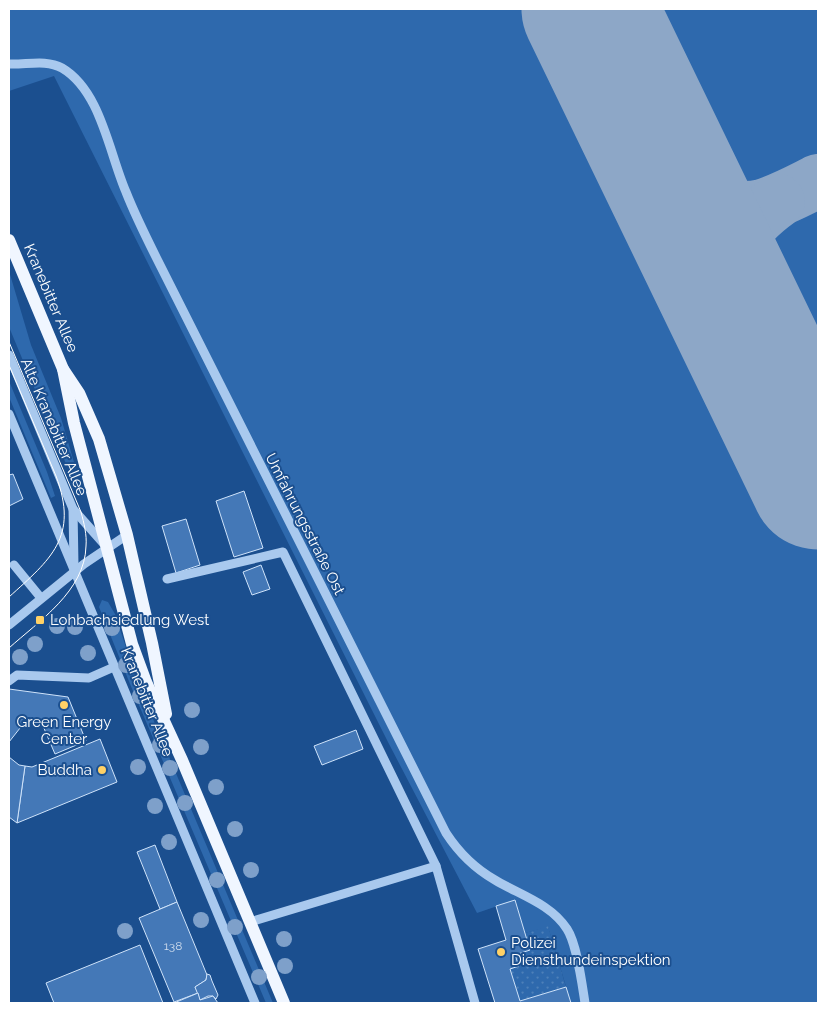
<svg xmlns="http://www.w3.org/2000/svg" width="827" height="1012" font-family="Raleway,sans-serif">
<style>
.grass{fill:#2e69ad}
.garden{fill:url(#garden-dots)}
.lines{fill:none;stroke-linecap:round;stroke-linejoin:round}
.taxiway{stroke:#8da7c7;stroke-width:54}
.runway{stroke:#8da7c7;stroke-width:135}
.building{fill:#4478b7;stroke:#cfe3fa}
.minor{stroke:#a9c9ee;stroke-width:9}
.major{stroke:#f0f6ff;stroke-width:12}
.tram{stroke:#fff;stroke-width:1}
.tree{fill:#7ea0ca}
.poi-dot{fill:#ffd166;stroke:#1b4f8f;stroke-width:2}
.labels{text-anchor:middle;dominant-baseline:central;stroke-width:4;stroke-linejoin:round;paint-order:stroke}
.number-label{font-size:12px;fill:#d0dded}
.street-label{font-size:15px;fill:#fff;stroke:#1b4f8f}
.poi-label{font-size:15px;fill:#fff;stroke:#1b4f8f;text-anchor:start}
</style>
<defs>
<pattern id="garden-dots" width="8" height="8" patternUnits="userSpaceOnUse" patternTransform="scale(1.25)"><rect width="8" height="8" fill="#2e69ad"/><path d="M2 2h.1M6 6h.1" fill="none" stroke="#4d80b9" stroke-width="1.8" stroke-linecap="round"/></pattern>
</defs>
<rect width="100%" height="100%" fill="#1b4f8f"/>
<g class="grass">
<polygon points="9,9 818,9 818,1003 571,1003 548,927 525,933 515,900 477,913 389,744 54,76 9,91"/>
<polygon points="9,271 31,345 61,418 76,469 69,471 9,327"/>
<polygon points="9,381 47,472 55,496 51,498 9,397"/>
<polygon points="102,600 108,602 115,614 137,681 273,1003 266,1003 130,684 99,607"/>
</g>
<polygon class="garden" points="548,926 566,987 520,1001 510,969 519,966 515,955 530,950 525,933"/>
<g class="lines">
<g class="taxiway">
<path d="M662 157C668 167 674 177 683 185 702 203 736 212 762 206 782 200 800 190 818 181"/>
<path d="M742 325C723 269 728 237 778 201"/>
</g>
<polyline class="runway" points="589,9 818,482"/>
</g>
<g class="building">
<polygon points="13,474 23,499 9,506 9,475"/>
<polygon points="244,491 263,548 234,557 216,501"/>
<polygon points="186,519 200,565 176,573 162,526"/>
<polygon points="261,565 270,589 252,595 243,572"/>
<polygon points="9,689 68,697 86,741 55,754 43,726 24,723 9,742"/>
<polygon points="356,730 363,749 322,765 314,746"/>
<polygon points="100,739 117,782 17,823 25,766 32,767"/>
<polygon points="9,757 19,765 25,766 17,823 9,817"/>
<polygon points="155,845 177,902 160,909 137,852"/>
<polygon points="515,900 530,950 515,955 519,966 510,969 520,1001 566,987 571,1003 495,1003 478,949 506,940 496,906"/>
<polygon points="177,902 207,975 206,980 195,987 198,993 174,1002 139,918"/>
<polygon points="140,945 163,1003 54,1003 46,983"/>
<polygon points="207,974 210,975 212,981 218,995 216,999 213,996 208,996 200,1000 195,987 206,980"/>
<polygon points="198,993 200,1000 213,996 218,1003 174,1003"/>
</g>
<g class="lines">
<g class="minor">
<path d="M9 64C26 65 46 59 62 68 101 91 109 153 126 192 135 215 146 237 157 259L446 833C459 853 474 868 495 880 520 895 551 904 567 929 577 944 582 984 585 1003"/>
<polyline points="9,355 73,509 104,544"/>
<polyline points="9,414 255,1003"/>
<polyline points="73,509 74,566"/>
<polyline points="14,565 41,598"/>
<polyline points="167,579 283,552 436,866"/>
<polyline points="9,625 84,564 127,535"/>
<polyline points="9,681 17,675 89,678 114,667"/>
<polyline points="250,922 436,866 475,1003"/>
</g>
<g class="major">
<polyline points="9,240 63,369 79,393 99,439 127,535 152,643 166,714"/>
<polyline points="63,369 74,423 132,644 146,682 182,760 284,1003"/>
</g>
<g class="tram">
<path d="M9 342 81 512C84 523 87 535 86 546 85 591 39 621 9 648"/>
<path d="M9 365 56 476C79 537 51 559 9 597"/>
</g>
</g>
<g class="tree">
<circle cx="57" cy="626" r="8"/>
<circle cx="75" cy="627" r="8"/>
<circle cx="112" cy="628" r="8"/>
<circle cx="35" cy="644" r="8"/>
<circle cx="88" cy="653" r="8"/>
<circle cx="20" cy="657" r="8"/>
<circle cx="126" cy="665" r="8"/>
<circle cx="140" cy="696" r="8"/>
<circle cx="192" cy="710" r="8"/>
<circle cx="160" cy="745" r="8"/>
<circle cx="201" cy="747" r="8"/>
<circle cx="138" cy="767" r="8"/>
<circle cx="170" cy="768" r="8"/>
<circle cx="216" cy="787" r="8"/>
<circle cx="185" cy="803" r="8"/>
<circle cx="155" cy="806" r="8"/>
<circle cx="235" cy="829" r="8"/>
<circle cx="169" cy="842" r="8"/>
<circle cx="251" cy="870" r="8"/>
<circle cx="217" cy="880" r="8"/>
<circle cx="201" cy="920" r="8"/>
<circle cx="235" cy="927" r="8"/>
<circle cx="125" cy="931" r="8"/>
<circle cx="284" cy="939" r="8"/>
<circle cx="285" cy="966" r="8"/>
<circle cx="259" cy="977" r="8"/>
</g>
<g class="poi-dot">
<rect x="35" y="615" width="10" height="10" rx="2.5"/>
<circle cx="64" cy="705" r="5"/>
<circle cx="102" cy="770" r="5"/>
<circle cx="501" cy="952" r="5"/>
</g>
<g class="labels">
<g class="number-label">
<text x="173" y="946">138</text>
</g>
<g class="street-label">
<text transform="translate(51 298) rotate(67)">Kranebitter Allee</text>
<text transform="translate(54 427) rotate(67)">Alte Kranebitter Allee</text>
<text transform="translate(305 524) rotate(63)">Umfahrungsstraße Ost</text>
<text transform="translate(147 702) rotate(68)">Kranebitter Allee</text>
</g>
<g class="poi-label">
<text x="50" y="620">Lohbachsiedlung West</text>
<text x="64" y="722" text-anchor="middle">Green Energy<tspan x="64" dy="17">Center</tspan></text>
<text x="92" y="770" text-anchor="end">Buddha</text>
<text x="511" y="943">Polizei<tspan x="511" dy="17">Diensthundeinspektion</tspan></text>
</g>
</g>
<rect width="827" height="1012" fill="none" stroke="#ffffff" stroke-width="20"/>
</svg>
